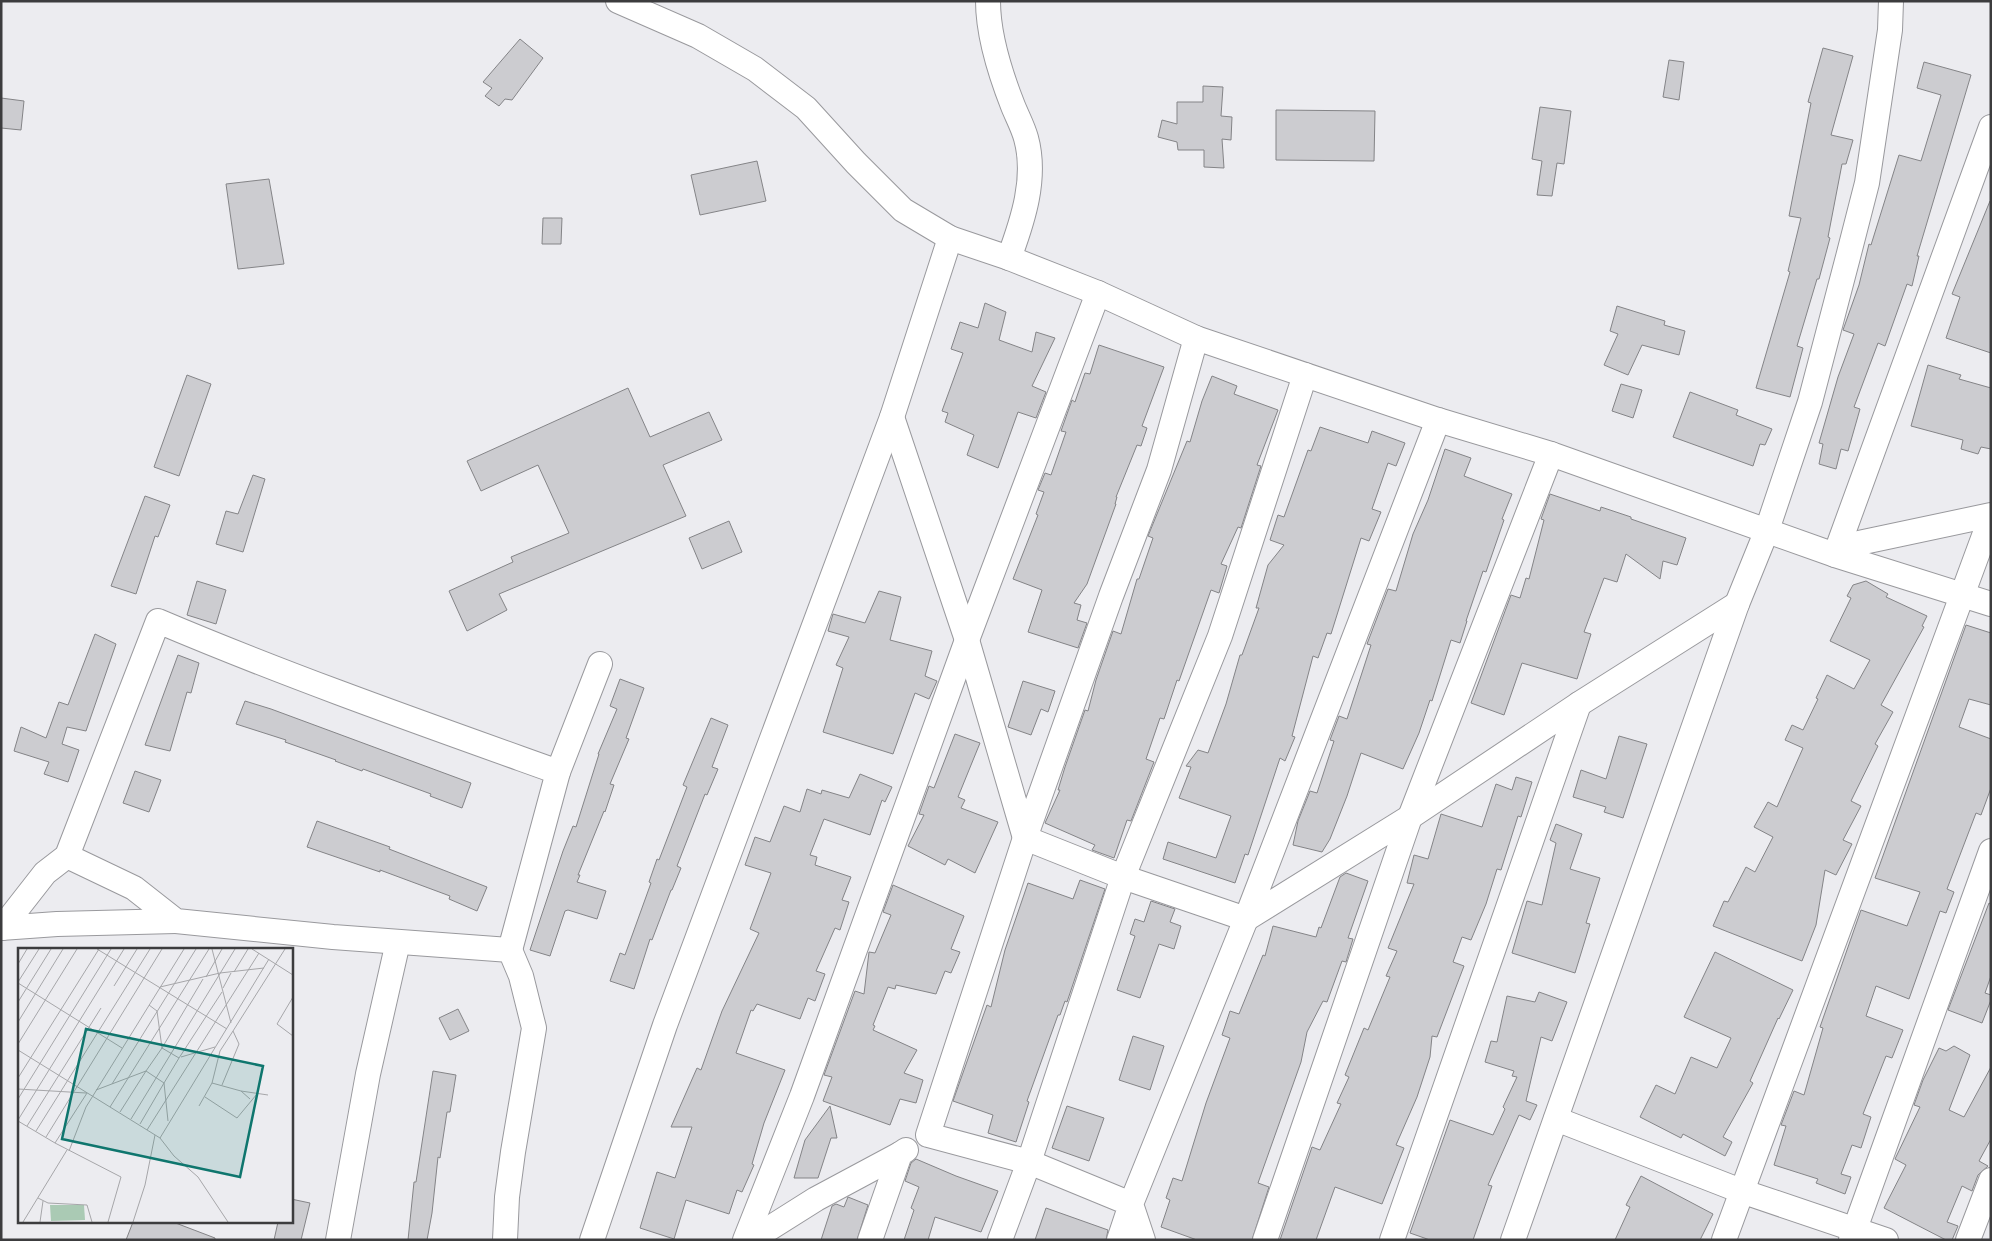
<svg xmlns="http://www.w3.org/2000/svg" width="1992" height="1241" font-family="Arial,sans-serif">
<style>
.building{fill:#ccccd0;stroke:#848487}
.lines{fill:none;stroke-linecap:round;stroke-linejoin:round}
.minor-casing{stroke:#99999d;stroke-width:26}
.minor{stroke:#fff;stroke-width:24}
.inset-road{fill:none;stroke:#a6a6a9;stroke-width:1}
.view{fill:#0f766e;fill-opacity:0.15;stroke:#0f766e;stroke-width:2.5}
.inset-edge{fill:none;stroke:#3c3c3e;stroke-width:2.5}
</style>
<rect width="100%" height="100%" fill="#ececf0"/>
<g class="building">
<polygon points="520,39 543,58 512,100 505,99 499,106 485,96 492,88 483,82"/>
<polygon points="1823,48 1853,56 1831,135 1853,140 1846,164 1842,164 1828,237 1830,238 1819,279 1817,279 1797,346 1803,348 1790,397 1756,388 1790,272 1788,271 1801,218 1789,216 1811,103 1808,102"/>
<polygon points="1669,60 1684,62 1679,100 1663,97"/>
<polygon points="1924,62 1971,75 1917,256 1919,256 1912,286 1907,284 1885,346 1878,343 1854,407 1860,409 1848,451 1841,449 1836,469 1819,464 1823,444 1819,443 1838,377 1854,334 1843,330 1859,285 1869,244 1871,245 1899,155 1921,161 1941,95 1917,88"/>
<polygon points="1203,86 1223,87 1221,116 1232,117 1231,140 1222,139 1224,168 1204,167 1204,150 1178,150 1177,142 1158,137 1162,120 1177,124 1177,102 1203,102"/>
<polygon points="1,98 24,101 21,130 1,128"/>
<polygon points="1540,107 1571,111 1564,164 1557,163 1552,196 1537,195 1542,161 1532,159"/>
<polygon points="1276,110 1375,111 1374,161 1276,160"/>
<polygon points="757,161 766,201 700,215 691,175"/>
<polygon points="269,179 284,264 238,269 226,184"/>
<polygon points="1990,201 1991,201 1991,353 1946,338 1960,297 1952,294"/>
<polygon points="543,218 562,218 561,244 542,244"/>
<polygon points="985,303 1006,312 999,340 1032,352 1036,332 1055,338 1032,386 1046,392 1036,418 1018,412 998,468 967,455 974,435 945,422 948,413 942,411 963,353 951,349 960,322 978,328"/>
<polygon points="1617,306 1665,321 1664,325 1685,331 1679,355 1642,345 1628,375 1604,365 1618,334 1610,331"/>
<polygon points="1099,345 1164,367 1142,426 1147,428 1141,446 1137,445 1116,497 1117,497 1115,504 1116,504 1087,584 1074,603 1081,605 1077,620 1087,623 1078,648 1028,632 1042,590 1013,579 1038,515 1036,514 1044,492 1038,490 1045,473 1051,475 1066,432 1061,431 1072,400 1075,402 1085,373 1090,374"/>
<polygon points="1928,365 1961,375 1959,379 1991,388 1991,449 1981,447 1978,454 1961,449 1963,440 1911,426"/>
<polygon points="187,375 211,384 179,476 154,467"/>
<polygon points="1212,376 1237,386 1234,394 1278,410 1257,465 1261,466 1241,528 1238,527 1221,564 1227,566 1219,593 1211,590 1179,681 1177,680 1164,719 1160,718 1146,759 1154,762 1131,821 1127,820 1114,858 1092,850 1095,845 1045,823 1060,790 1058,790 1065,767 1085,710 1088,711 1096,680 1113,631 1121,634 1137,579 1139,579 1153,538 1148,536 1187,441 1190,442 1202,401"/>
<polygon points="1621,384 1642,390 1633,418 1612,411"/>
<polygon points="628,388 650,437 709,412 722,440 663,465 686,516 499,594 507,610 467,631 449,591 513,562 511,557 569,533 538,465 481,491 467,461"/>
<polygon points="1690,392 1738,410 1736,415 1772,429 1765,445 1760,444 1753,466 1673,437"/>
<polygon points="1320,427 1368,443 1372,431 1405,443 1396,466 1388,463 1372,509 1381,512 1369,541 1361,538 1331,634 1327,633 1318,658 1313,656 1292,736 1295,737 1285,761 1280,758 1248,855 1245,854 1235,883 1163,859 1168,842 1216,858 1231,816 1179,798 1191,767 1186,766 1198,750 1208,753 1226,704 1240,655 1242,655 1259,608 1256,608 1268,565 1284,545 1270,540 1278,515 1284,517 1308,450 1311,451"/>
<polygon points="1445,449 1471,458 1464,476 1512,494 1502,519 1504,520 1486,572 1483,571 1466,621 1467,621 1460,643 1451,640 1432,701 1430,700 1419,733 1403,769 1361,753 1347,796 1330,839 1322,852 1293,845 1298,821 1310,791 1317,793 1334,741 1330,740 1339,716 1347,719 1371,645 1367,644 1388,589 1396,591 1413,534 1428,500"/>
<polygon points="253,475 265,479 243,552 216,544 226,511 238,514"/>
<polygon points="1550,494 1600,511 1601,507 1631,517 1631,519 1686,538 1677,565 1663,561 1660,579 1626,554 1617,582 1604,578 1584,632 1591,634 1577,679 1522,663 1504,715 1471,703 1511,595 1520,598 1526,578 1529,579 1544,520 1541,519"/>
<polygon points="145,496 170,505 158,537 155,536 136,594 111,586"/>
<polygon points="729,521 742,552 702,569 689,538"/>
<polygon points="197,581 226,590 216,624 187,615"/>
<polygon points="1866,581 1888,594 1886,597 1927,616 1922,626 1924,627 1881,705 1893,712 1875,744 1878,746 1851,801 1861,806 1843,840 1852,844 1836,875 1825,870 1816,925 1802,961 1713,926 1724,901 1728,902 1746,867 1755,872 1773,837 1754,827 1768,802 1777,807 1803,748 1785,740 1792,725 1803,730 1818,699 1816,698 1827,675 1854,689 1870,660 1830,641 1851,598 1847,596 1853,585"/>
<polygon points="879,591 901,597 890,640 932,651 925,676 937,681 929,699 915,693 893,754 823,732 843,668 836,665 849,637 828,631 833,614 865,623"/>
<polygon points="1966,625 1991,633 1991,705 1969,699 1959,727 1991,739 1991,788 1981,815 1976,813 1947,889 1954,892 1946,913 1940,911 1909,999 1876,986 1866,1016 1903,1030 1892,1058 1886,1056 1863,1114 1871,1117 1861,1148 1852,1145 1841,1174 1851,1177 1845,1194 1816,1183 1818,1179 1774,1165 1786,1126 1781,1125 1794,1091 1804,1095 1823,1028 1820,1027 1861,910 1907,926 1920,892 1875,878"/>
<polygon points="95,634 116,644 86,731 67,727 62,744 79,750 68,782 44,774 49,762 14,751 21,727 46,738 59,702 68,705"/>
<polygon points="178,655 199,663 191,693 187,692 170,751 145,745"/>
<polygon points="620,679 644,688 626,738 629,739 610,784 614,785 605,812 604,811 578,875 580,875 577,882 606,891 597,919 568,910 565,911 550,956 530,950 563,851 573,826 576,827 599,754 598,754 617,709 610,706"/>
<polygon points="1023,681 1055,691 1048,712 1041,709 1031,735 1008,727"/>
<polygon points="245,701 271,709 471,783 462,808 430,796 431,794 363,769 362,771 335,761 336,760 285,742 286,740 236,724"/>
<polygon points="711,718 728,725 712,767 718,769 707,795 705,794 677,866 681,868 672,890 671,890 652,940 650,939 634,989 610,981 620,953 625,955 651,883 649,882 657,859 659,860 687,787 683,785"/>
<polygon points="955,734 980,743 958,797 965,800 961,808 998,822 975,873 948,859 945,865 908,846 924,815 919,814 929,786 934,788"/>
<polygon points="1619,736 1647,744 1623,818 1604,812 1606,807 1573,797 1581,770 1606,779"/>
<polygon points="135,771 161,780 149,812 123,803"/>
<polygon points="860,774 892,787 885,802 882,800 870,835 824,819 810,855 817,857 815,865 851,877 842,900 849,902 840,930 835,928 816,971 825,974 815,1001 808,998 800,1019 757,1004 753,1011 751,1010 736,1053 785,1070 764,1123 752,1164 754,1165 742,1192 737,1190 729,1214 686,1200 674,1239 640,1228 657,1172 675,1178 692,1127 671,1127 697,1068 701,1070 722,1011 759,933 750,929 771,873 745,865 755,837 770,842 784,806 800,812 807,789 821,794 822,790 849,798"/>
<polygon points="1516,777 1532,782 1521,817 1518,816 1501,870 1497,869 1486,904 1471,940 1462,937 1453,962 1464,966 1437,1037 1432,1036 1430,1057 1417,1097 1396,1145 1404,1148 1382,1204 1335,1187 1316,1240 1280,1240 1312,1147 1320,1150 1341,1104 1337,1103 1349,1077 1345,1075 1364,1028 1368,1030 1390,977 1386,976 1397,951 1388,948 1414,884 1407,883 1414,855 1428,859 1441,814 1482,827 1496,784 1512,790"/>
<polygon points="317,821 390,847 389,849 487,887 477,911 449,899 450,896 380,870 380,872 307,847"/>
<polygon points="1556,824 1582,834 1570,869 1600,878 1586,923 1590,924 1575,973 1512,953 1527,901 1542,905 1556,843 1550,840"/>
<polygon points="1346,873 1368,881 1348,938 1353,939 1346,962 1342,961 1327,1002 1323,1001 1307,1032 1301,1062 1258,1183 1269,1187 1252,1240 1197,1240 1161,1227 1170,1200 1166,1198 1173,1178 1182,1181 1206,1103 1230,1038 1222,1035 1230,1011 1239,1014 1263,955 1265,956 1273,926 1316,937 1319,927 1321,928 1340,877"/>
<polygon points="1080,880 1105,889 1067,1002 1065,1001 1060,1015 1058,1015 1027,1101 1029,1102 1016,1142 988,1133 993,1115 953,1101 987,1005 991,1007 1005,950 1028,883 1073,899"/>
<polygon points="893,885 964,916 951,949 960,952 951,973 945,971 936,994 896,985 895,989 888,987 873,1025 875,1026 873,1030 917,1050 904,1073 923,1080 916,1103 900,1099 890,1125 823,1101 832,1077 824,1075 855,991 864,994 869,952 875,953 891,915 883,912"/>
<polygon points="1151,901 1175,909 1170,922 1181,926 1174,949 1159,944 1140,998 1117,990 1135,936 1130,934 1135,919 1144,922"/>
<polygon points="1989,903 1991,904 1991,976 1985,993 1991,995 1991,1000 1982,1023 1948,1010"/>
<polygon points="1715,952 1793,990 1779,1019 1778,1018 1750,1081 1753,1083 1723,1137 1732,1142 1725,1156 1683,1134 1681,1138 1640,1117 1656,1085 1675,1094 1691,1057 1717,1068 1731,1038 1684,1017"/>
<polygon points="1539,992 1567,1002 1552,1041 1541,1037 1526,1101 1537,1105 1530,1120 1519,1115 1488,1185 1492,1186 1473,1240 1430,1240 1410,1233 1450,1120 1493,1135 1505,1109 1503,1107 1517,1077 1512,1076 1514,1071 1485,1062 1491,1041 1497,1042 1507,996 1535,1002"/>
<polygon points="458,1009 469,1031 450,1040 439,1018"/>
<polygon points="1133,1036 1164,1046 1150,1090 1119,1080"/>
<polygon points="1954,1046 1970,1055 1949,1110 1964,1117 1991,1067 1991,1139 1979,1161 1988,1166 1978,1175 1972,1191 1962,1186 1947,1222 1958,1226 1952,1240 1946,1240 1884,1208 1906,1165 1895,1159 1920,1107 1914,1105 1923,1080 1939,1048 1946,1051"/>
<polygon points="433,1071 456,1075 450,1112 447,1112 440,1158 438,1157 432,1213 427,1240 408,1240 414,1182 416,1182"/>
<polygon points="830,1106 837,1138 831,1138 818,1178 794,1178 805,1140"/>
<polygon points="1067,1106 1104,1118 1089,1161 1052,1148"/>
<polygon points="916,1159 956,1176 998,1191 981,1232 935,1217 928,1240 904,1240 914,1210 911,1208 919,1187 905,1181 911,1163"/>
<polygon points="1641,1176 1713,1214 1700,1240 1615,1240 1630,1207 1626,1205"/>
<polygon points="848,1197 868,1205 857,1240 821,1240 832,1206 836,1204 844,1207"/>
<polygon points="291,1199 310,1203 301,1240 274,1240 278,1222 291,1222"/>
<polygon points="1046,1208 1108,1230 1106,1240 1035,1240"/>
<polygon points="133,1222 173,1222 215,1238 215,1240 126,1240"/>
</g>
<g class="lines">
<g class="minor-casing">
<g id="minor">
<polyline points="618,1 698,36 755,69 806,108 856,163 903,210 950,238 1009,258 1098,293 1196,338 1438,420 1551,454 1835,555 1991,604"/>
<path d="M988 1C988 36 1000 73 1013 106 1017 116 1023 127 1026 138 1037 178 1023 220 1009 258"/>
<polyline points="892,417 967,640 1025,838 1111,596 1159,470 1196,338"/>
<polyline points="1438,420 1246,919 1410,817 1579,704 1737,604"/>
<polyline points="1840,547 1991,515"/>
<polyline points="1835,555 1991,127"/>
<polyline points="67,856 134,888 176,921 333,937 510,950 521,976 534,1028 513,1152 507,1197 505,1240"/>
<polyline points="1,928 57,924 176,921"/>
<path d="M2 928 45 873 67 856 158 621C290 677 424 724 558 772"/>
<polyline points="510,950 558,772 600,664"/>
<polyline points="1556,1119 1741,1191 1886,1240"/>
<polyline points="338,1240 368,1074 398,942"/>
<polyline points="592,1240 665,1025 892,417 950,238"/>
<polyline points="745,1240 802,1096 967,640 1098,293"/>
<polyline points="751,1240 816,1199 900,1154"/>
<polyline points="870,1240 900,1154 906,1150"/>
<polyline points="1000,1240 1029,1162 1123,877 1220,636 1305,375"/>
<polyline points="1119,1240 1131,1204 1246,919 1123,877 1025,838 928,1135 1029,1162 1131,1204 1143,1240"/>
<polyline points="1265,1240 1410,817 1551,454"/>
<polyline points="1392,1240 1579,704"/>
<polyline points="1513,1240 1737,604 1767,530 1810,402 1848,257 1867,183 1890,30 1891,1"/>
<polyline points="1724,1240 1991,517"/>
<polyline points="1851,1240 1991,851"/>
<polyline points="1968,1240 1991,1180"/>
</g>
</g>
<use href="#minor" class="minor"/>
</g>
<g transform="translate(18 948)">
<rect width="275" height="275" fill="#ececf0"/>
<path d="M32 257H66L67 272 33 273Z" fill="#aacab4"/>
<path class="inset-road" d="M79 1 209 81M194 1 213 75M234 1 275 27M0 16 9 1M216 24 230 1M188 29 204 1M0 34 21 1M0 35 104 100M96 38 119 1M142 39 202 25 246 20M205 40 213 25M275 49 259 76 275 88M0 54 33 1M131 57 139 63 144 100 161 110 146 135 128 123 144 100 185 31M0 74 45 1M215 83 202 103 194 135 223 143 232 151M0 96 59 1M0 102 142 190 156 208 180 229 210 274M163 109 197 99M161 110 204 44M0 130 81 1M94 136 178 1M204 137 221 96 215 83 267 1M0 141 68 145M78 142 128 123 102 164M223 143 250 147M187 149 219 170 239 146M0 151 93 1M181 158 194 135M92 159 191 1M113 171 217 1M0 172 106 1M0 173 37 195 69 145M122 176 146 135 150 173M9 178 83 60M129 182 241 5M18 183 132 1M28 189 144 1M142 190 251 11M37 195 103 229 90 274M51 203 68 159 166 1M20 250 30 255 69 257 74 274M5 274 49 202M22 274 25 253M115 274 127 237 137 187"/>
<path class="view" d="M68 81 245 118 222 229 44 191Z"/>
<rect width="275" height="275" class="inset-edge"/>
</g>
<rect width="1992" height="1241" fill="none" stroke="#3c3c3e" stroke-width="5"/>
</svg>
